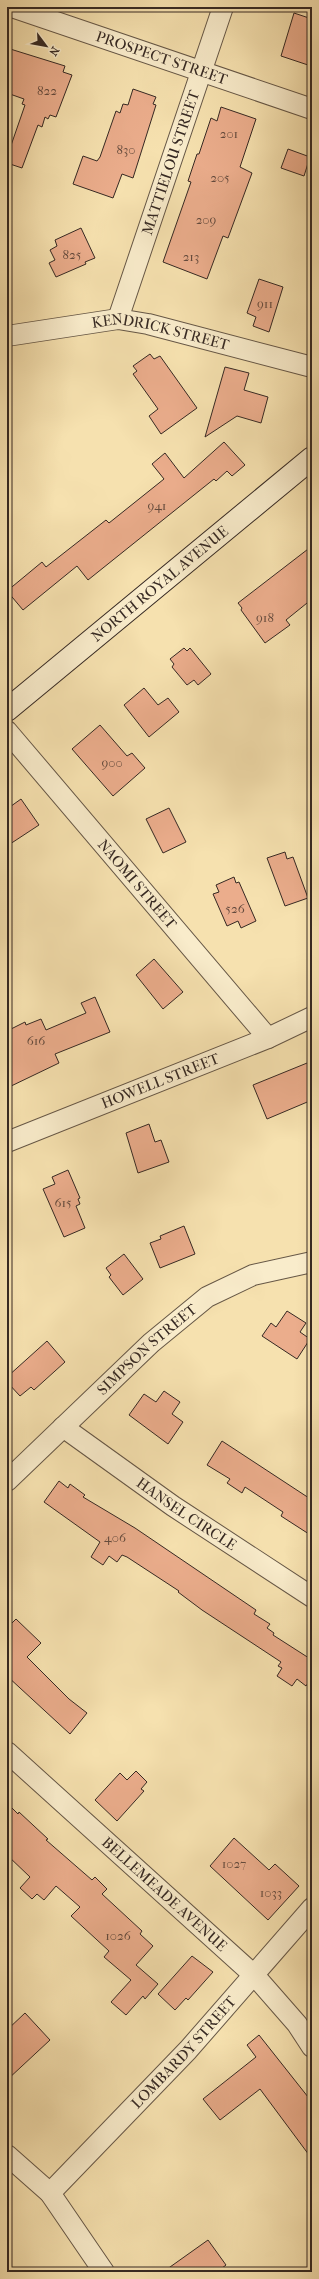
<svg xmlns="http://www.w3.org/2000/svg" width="319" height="2279" font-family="'IM FELL French Canon',serif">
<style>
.building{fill:#ebad8c;stroke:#362923}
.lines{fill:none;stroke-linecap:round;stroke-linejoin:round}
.street-casing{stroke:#665746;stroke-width:22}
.secondary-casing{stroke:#362923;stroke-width:24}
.street{stroke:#f9eccb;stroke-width:20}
.secondary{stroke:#f9eccb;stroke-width:22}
.labels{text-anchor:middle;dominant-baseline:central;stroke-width:3;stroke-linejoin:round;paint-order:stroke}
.number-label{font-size:13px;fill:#634a3d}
.street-label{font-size:15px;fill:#362923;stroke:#f9eccb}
</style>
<rect width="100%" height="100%" fill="#f6e1af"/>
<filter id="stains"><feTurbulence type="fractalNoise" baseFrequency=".005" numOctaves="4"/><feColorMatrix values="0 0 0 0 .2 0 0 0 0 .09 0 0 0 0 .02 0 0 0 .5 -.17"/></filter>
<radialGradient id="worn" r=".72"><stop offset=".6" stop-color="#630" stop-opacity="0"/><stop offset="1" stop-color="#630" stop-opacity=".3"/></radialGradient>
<g class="building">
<polygon points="294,13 312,19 312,54 308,65 281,56"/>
<polygon points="7,48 65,66 63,72 72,75 56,117 50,115 48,119 45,117 42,127 38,125 22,168 7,163 7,157 25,105 22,104 24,99 7,93"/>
<polygon points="133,89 156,97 153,104 156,105 133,178 122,174 113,198 73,184 83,156 97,161 100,157 116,111 120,113 123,104 128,105"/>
<polygon points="221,107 256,119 240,167 252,173 228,238 223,236 207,279 163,262 191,182 188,181 197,154 199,154 211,118 217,121"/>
<polygon points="288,149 310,157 304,176 281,168"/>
<polygon points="81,228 95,258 85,262 86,264 56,277 49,263 55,260 50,250 57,246 55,240"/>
<polygon points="259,279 283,287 269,332 253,326 256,317 247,313"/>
<polygon points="150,354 154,359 160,356 197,408 161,434 149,416 158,409 133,374 137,371 133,366"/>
<polygon points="225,367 249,373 244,390 268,397 261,423 237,416 205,437"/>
<polygon points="224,442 245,465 232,476 227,471 216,481 214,479 88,580 77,566 23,610 7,591 42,562 46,567 106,520 109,523 164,479 152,464 165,453 184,478"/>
<polygon points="312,546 312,599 286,620 290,625 265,643 241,610 242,608 238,603"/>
<polygon points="184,648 187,651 190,648 211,674 198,685 194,680 187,685 172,667 174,664 170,659"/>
<polygon points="144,688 158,705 168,698 179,712 149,737 124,705"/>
<polygon points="100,725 127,756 132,753 145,768 113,796 72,749"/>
<polygon points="21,799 39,825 7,846 7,809"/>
<polygon points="169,808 186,842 163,853 146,819"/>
<polygon points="285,852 287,859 293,857 308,898 285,906 267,858"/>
<polygon points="234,877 236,883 239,882 256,921 241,928 238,921 227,926 213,894 219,892 216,885"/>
<polygon points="154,959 183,992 163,1009 136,975"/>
<polygon points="95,997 110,1032 55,1054 59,1063 7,1088 7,1031 25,1022 26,1025 41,1019 46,1030 86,1013 81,1003"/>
<polygon points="312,1061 312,1100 267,1119 253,1085"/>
<polygon points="149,1124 155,1142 161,1140 169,1162 138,1173 126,1133"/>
<polygon points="68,1170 80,1198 78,1199 80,1204 76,1206 85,1228 64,1237 43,1189 55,1184 52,1177"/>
<polygon points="184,1226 195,1254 160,1268 150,1243 161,1239 160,1236"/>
<polygon points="124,1254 143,1279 123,1295 109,1277 111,1275 106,1268"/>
<polygon points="287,1311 306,1323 300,1332 310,1339 297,1359 262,1336 271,1323 276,1327"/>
<polygon points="47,1341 65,1362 34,1390 31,1387 20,1396 7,1382 7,1377"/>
<polygon points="164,1391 180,1402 172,1414 183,1422 168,1444 129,1415 144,1394 156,1402"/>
<polygon points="222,1441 312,1500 312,1536 281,1516 283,1512 245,1487 242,1493 227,1483 230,1479 207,1465"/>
<polygon points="59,1481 68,1488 70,1484 85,1495 83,1497 135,1528 256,1610 254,1614 270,1624 267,1628 274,1633 273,1635 312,1660 312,1677 306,1686 297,1679 292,1686 277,1676 282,1668 278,1666 281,1662 202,1610 178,1592 179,1591 127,1557 122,1555 117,1562 109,1556 103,1565 91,1557 100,1542 44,1502"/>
<polygon points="16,1619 41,1643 27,1657 69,1699 87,1713 70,1734 7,1676 7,1628"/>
<polygon points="136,1771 147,1782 141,1789 144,1791 117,1821 95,1800 120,1773 127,1780"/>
<polygon points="7,1803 18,1814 19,1812 48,1839 46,1840 92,1880 95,1877 107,1889 102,1894 142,1931 140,1934 153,1946 136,1965 158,1984 145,1999 143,1996 126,2015 111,2002 131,1980 104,1957 109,1951 71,1916 80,1907 56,1886 44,1900 37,1894 32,1899 20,1888 30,1877 7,1855"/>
<polygon points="234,1838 269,1870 275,1864 299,1886 268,1920 210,1866"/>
<polygon points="192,1956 213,1972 188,2000 186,1998 175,2010 158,1994"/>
<polygon points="25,2013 50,2040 7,2080 7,2030"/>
<polygon points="259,2035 312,2102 312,2159 260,2089 220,2120 203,2099 256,2057 247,2045"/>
<polygon points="208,2240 226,2265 217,2272 163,2272"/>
</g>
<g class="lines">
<g class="street-casing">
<g id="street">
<path id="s1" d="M12 7 312 109"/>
<path id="s2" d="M118 319 223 7"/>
<path id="s3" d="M7 336 118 319 148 324 312 367"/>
<path id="s4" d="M7 731 268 1038"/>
<path id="s5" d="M7 1142 268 1038 312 1017"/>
<path id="s6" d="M63 1427 173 1506 312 1597"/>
<path id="s7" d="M7 1481 151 1343 207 1297 253 1275 312 1262"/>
<path id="s8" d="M7 1752 255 1976 297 2024 312 2047"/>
<polyline points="7,2155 50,2193 104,2272"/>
<path id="s9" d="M50 2193 188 2050 312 1908"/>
</g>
</g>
<g class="secondary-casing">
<g id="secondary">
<path id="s10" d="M7 710 312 458"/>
</g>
</g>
<use href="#street" class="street"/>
<use href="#secondary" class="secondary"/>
</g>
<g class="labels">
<g class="number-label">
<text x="47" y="90">822</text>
<text x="229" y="133">201</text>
<text x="126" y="149">830</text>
<text x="220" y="177">205</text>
<text x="206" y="219">209</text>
<text x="72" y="254">825</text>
<text x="191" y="256">213</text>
<text x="265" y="303">911</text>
<text x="157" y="505">941</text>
<text x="265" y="617">918</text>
<text x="112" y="762">900</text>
<text x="235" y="908">526</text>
<text x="36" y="1040">616</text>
<text x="63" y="1202">615</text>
<text x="115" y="1537">406</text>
<text x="234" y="1863">1027</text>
<text x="271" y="1892">1033</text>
<text x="118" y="1935">1026</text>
</g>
<g class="street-label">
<text stroke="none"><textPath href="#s1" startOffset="158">PROSPECT STREET</textPath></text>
<text stroke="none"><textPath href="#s2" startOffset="165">MATTIELOU STREET</textPath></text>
<text stroke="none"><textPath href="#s3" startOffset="156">KENDRICK STREET</textPath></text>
<text stroke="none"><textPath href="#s10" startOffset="198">NORTH ROYAL AVENUE</textPath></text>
<text stroke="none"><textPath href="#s4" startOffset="201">NAOMI STREET</textPath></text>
<text stroke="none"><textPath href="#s5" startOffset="165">HOWELL STREET</textPath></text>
<text stroke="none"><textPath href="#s7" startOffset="192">SIMPSON STREET</textPath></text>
<text stroke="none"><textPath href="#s6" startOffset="151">HANSEL CIRCLE</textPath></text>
<text stroke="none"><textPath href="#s8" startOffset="212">BELLEMEADE AVENUE</textPath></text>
<text stroke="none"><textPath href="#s9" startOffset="194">LOMBARDY STREET</textPath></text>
</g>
</g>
<rect width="319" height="2279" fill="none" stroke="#f6e1af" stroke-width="24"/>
<rect x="8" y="8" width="303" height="2263" fill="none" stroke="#362923" stroke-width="2"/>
<rect x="12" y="12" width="295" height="2255" fill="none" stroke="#362923"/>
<g transform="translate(46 46) rotate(122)" stroke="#f9eccb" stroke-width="3" paint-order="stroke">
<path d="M0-3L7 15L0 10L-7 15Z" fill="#362923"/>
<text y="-6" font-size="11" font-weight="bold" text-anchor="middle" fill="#362923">N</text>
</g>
<rect width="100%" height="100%" filter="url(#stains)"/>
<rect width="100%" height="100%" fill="url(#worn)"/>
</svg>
